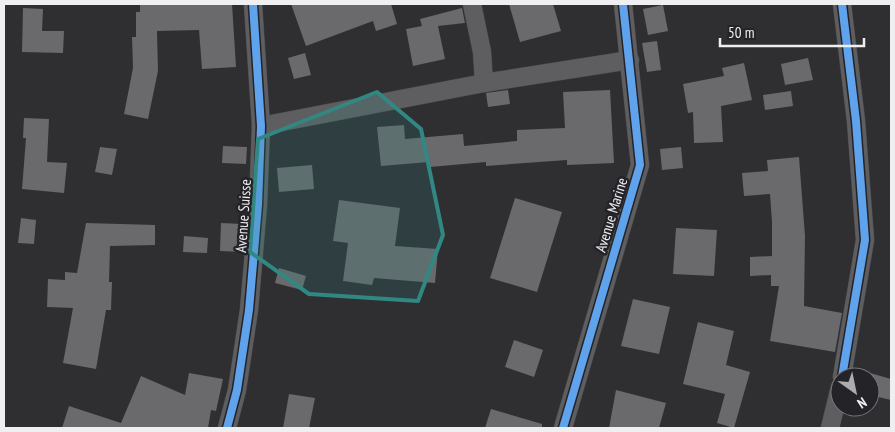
<svg xmlns="http://www.w3.org/2000/svg" width="895" height="432" font-family="'PT Sans Narrow',sans-serif">
<style>
.building{fill:#6a696c}
.lines{fill:none;stroke-linecap:round;stroke-linejoin:round}
.minor-casing{stroke:#4b4a4c;stroke-width:19}
.minor{stroke:#5e5e60;stroke-width:18}
.cycleway-casing{stroke:#242328;stroke-width:11}
.cycleway{stroke:#60a3ed;stroke-width:8}
.marked{fill:#318882;fill-opacity:0.2;stroke:#318882;stroke-width:4;stroke-linejoin:round}
.labels{text-anchor:middle;dominant-baseline:central;stroke-width:5;stroke-linejoin:round;paint-order:stroke}
.street-label{font-size:15px;fill:#efeef1;stroke:#242328}
</style>
<rect width="100%" height="100%" fill="#2f2e31"/>
<g class="building">
<polygon points="140,4 232,4 236,67 202,69 199,30 157,31 158,71 148,119 124,114 133,68 132,37 136,37 136,12 140,12"/>
<polygon points="291,4 391,4 397,24 376,31 373,21 306,46"/>
<polygon points="509,4 553,4 561,31 520,42"/>
<polygon points="663,5 668,31 648,35 643,9"/>
<polygon points="23,8 43,9 42,31 64,31 63,53 22,52"/>
<polygon points="462,8 465,23 438,26 445,59 413,66 406,29 422,26 420,19"/>
<polygon points="657,41 661,70 647,72 642,43"/>
<polygon points="305,53 311,75 294,79 288,58"/>
<polygon points="808,58 813,80 785,85 781,64"/>
<polygon points="744,63 752,100 721,106 723,142 694,143 693,112 688,113 683,84 724,76 722,68"/>
<polygon points="508,90 510,104 488,107 486,93"/>
<polygon points="610,90 614,163 567,165 567,160 486,166 486,162 430,167 429,162 381,166 377,127 404,125 405,139 463,134 464,146 517,141 517,130 565,128 563,92"/>
<polygon points="791,91 793,106 765,110 763,95"/>
<polygon points="24,118 49,119 47,162 67,163 64,193 22,189 26,138 23,138"/>
<polygon points="223,146 247,147 246,164 222,163"/>
<polygon points="100,147 117,149 112,175 95,172"/>
<polygon points="681,147 683,168 662,170 660,149"/>
<polygon points="799,157 805,236 804,306 842,313 835,352 770,341 779,286 771,286 771,275 750,276 750,257 772,256 772,222 770,194 744,196 742,173 768,171 767,160"/>
<polygon points="312,165 314,189 279,192 277,168"/>
<polygon points="515,198 562,212 537,292 490,278"/>
<polygon points="339,200 400,208 395,246 438,249 435,283 374,278 372,285 343,281 348,243 333,241"/>
<polygon points="21,218 36,220 34,244 18,243"/>
<polygon points="86,223 155,225 155,245 110,246 109,282 112,282 111,310 106,310 96,369 63,363 73,308 47,307 48,279 65,280 65,272 77,273"/>
<polygon points="221,223 243,224 242,252 220,251"/>
<polygon points="676,228 717,230 714,276 673,274"/>
<polygon points="184,236 208,238 207,253 183,252"/>
<polygon points="279,268 306,276 302,290 275,283"/>
<polygon points="633,299 670,307 659,354 621,346"/>
<polygon points="698,322 734,331 726,365 750,372 734,428 717,423 725,394 683,384"/>
<polygon points="514,340 543,350 534,377 505,367"/>
<polygon points="189,373 223,379 216,411 211,410 208,428 62,428 69,406 121,423 141,376 185,395"/>
<polygon points="870,373 891,379 891,400 870,395"/>
<polygon points="616,390 666,403 659,428 609,428"/>
<polygon points="289,394 315,398 309,428 283,428"/>
<polygon points="491,409 542,424 542,428 485,428"/>
</g>
<g class="lines">
<g class="minor-casing">
<g id="minor">
<polyline points="472,4 482,52 484,83"/>
<polyline points="842,4 856,121 865,240 842,377"/>
<polyline points="261,126 484,83 630,60"/>
<polyline points="227,428 237,390 249,310 258,205 261,126 253,4"/>
<polyline points="563,428 640,165 623,4"/>
<polyline points="830,428 840,387"/>
</g>
</g>
<use href="#minor" class="minor"/>
<g class="cycleway-casing">
<g id="cycleway">
<polyline points="842,4 856,121 865,240 842,377"/>
<polyline points="227,428 237,390 249,310 258,205 261,126 253,4"/>
<polyline points="563,428 640,165 623,4"/>
</g>
</g>
<use href="#cycleway" class="cycleway"/>
</g>
<path class="marked" d="M377 92 421 129 443 235 418 301 309 294 250 252 258 139Z"/>
<g class="labels">
<g class="street-label">
<text transform="translate(611 215) rotate(-73)">Avenue Marine</text>
<text transform="translate(243 216) rotate(-86)">Avenue Suisse</text>
</g>
</g>
<rect width="895" height="432" fill="none" stroke="#efeef1" stroke-width="10"/>
<g transform="translate(855 392) rotate(147)"><circle r="24" fill="#242328" stroke="#757478"/>
<path d="M0-4L9 19L0 12L-9 19Z" fill="#acabae"/>
<text y="-8" font-size="14" font-weight="bold" text-anchor="middle" fill="#efeef1">N</text>
</g>
<path d="M720 38v8h144v-8" fill="none" stroke="#efeef1" stroke-width="2.5"/>
<text x="728" y="38" font-size="15" fill="#efeef1" stroke="#242328" stroke-width="4" paint-order="stroke">50 m</text>
</svg>
